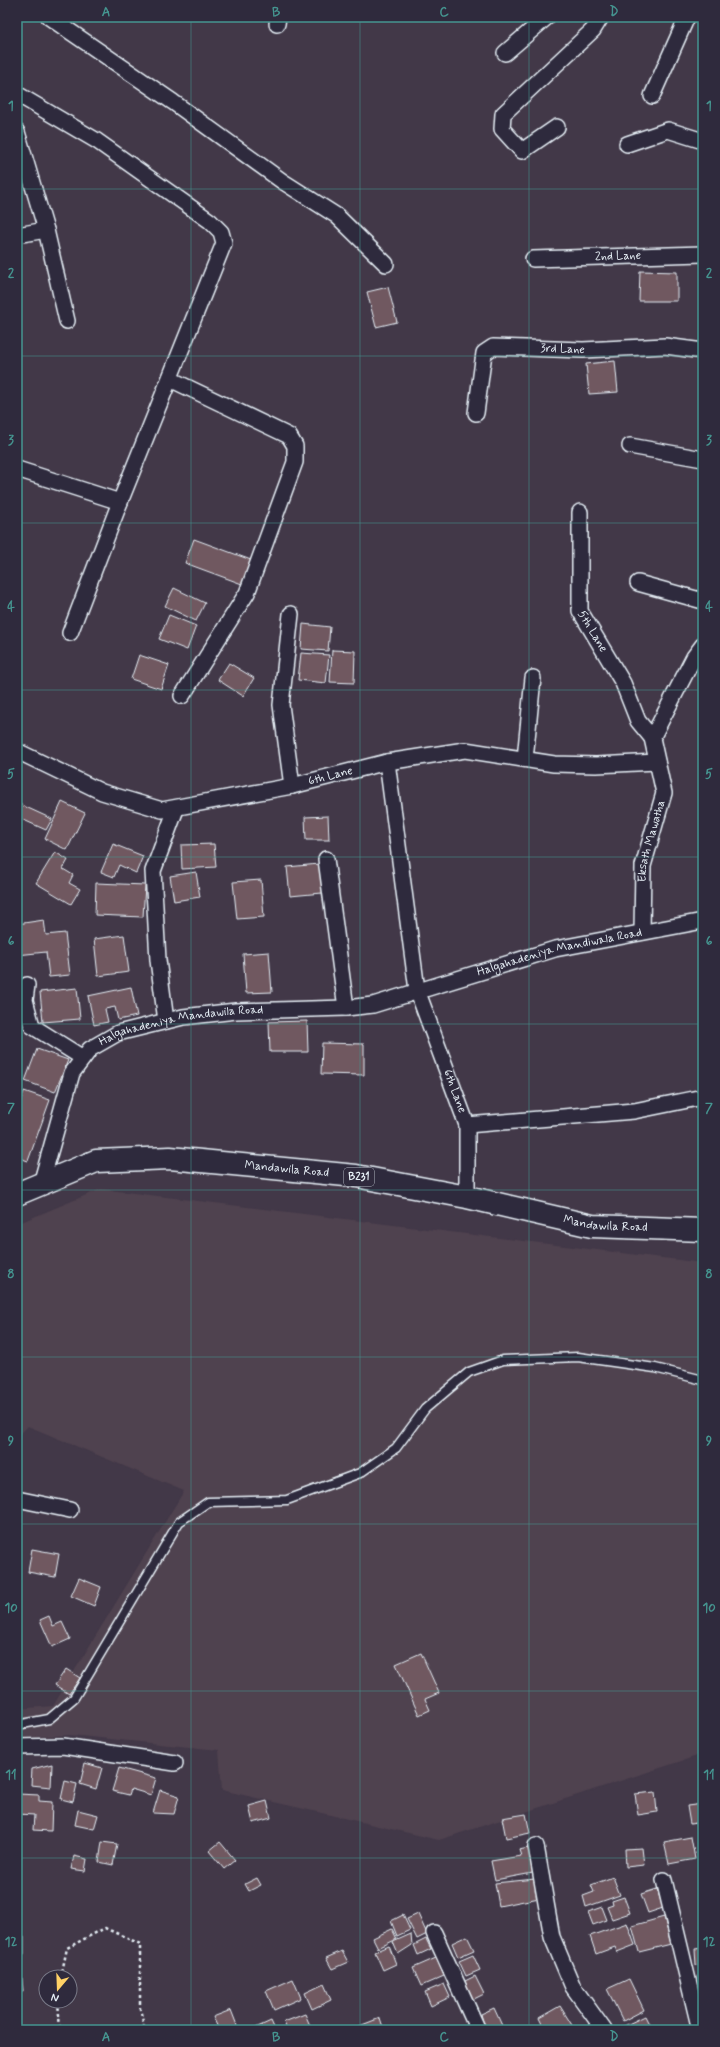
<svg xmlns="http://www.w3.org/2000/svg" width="720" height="2047" font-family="Mynerve,sans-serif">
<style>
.built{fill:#50424f}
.building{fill:#6f5860;stroke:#e8f1f8}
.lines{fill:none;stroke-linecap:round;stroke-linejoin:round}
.service-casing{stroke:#e8f1f8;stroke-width:11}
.minor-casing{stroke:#e8f1f8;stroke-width:18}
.primary-casing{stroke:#e8f1f8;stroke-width:25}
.path{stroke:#e8f1f8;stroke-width:2.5;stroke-dasharray:3 3;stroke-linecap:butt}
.service{stroke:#2f2a3d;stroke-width:8}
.minor{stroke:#2f2a3d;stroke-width:15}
.primary{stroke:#2f2a3d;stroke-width:22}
.grid{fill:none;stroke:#459590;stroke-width:1;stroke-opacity:0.55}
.labels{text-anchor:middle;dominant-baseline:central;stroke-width:3;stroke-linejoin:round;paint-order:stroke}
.shield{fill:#2f2a3d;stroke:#b0b5c0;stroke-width:1}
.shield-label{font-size:11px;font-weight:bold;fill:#e8f1f8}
.street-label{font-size:12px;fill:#e8f1f8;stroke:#2f2a3d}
.neatline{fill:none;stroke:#459590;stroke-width:1.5}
.grid-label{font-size:13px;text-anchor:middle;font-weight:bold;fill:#459590}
</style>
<rect width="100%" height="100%" fill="#423848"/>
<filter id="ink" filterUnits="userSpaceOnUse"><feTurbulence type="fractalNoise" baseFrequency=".025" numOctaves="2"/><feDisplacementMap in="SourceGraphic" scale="8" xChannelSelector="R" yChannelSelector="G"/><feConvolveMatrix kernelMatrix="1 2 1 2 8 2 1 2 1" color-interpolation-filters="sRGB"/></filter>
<g filter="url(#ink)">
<polygon class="built" points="101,1189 703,1263 703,1754 439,1840 222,1790 219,1750 71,1735 17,1738 17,1709 53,1706 184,1491 28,1426 17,1437 17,1224"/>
<g class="building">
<polygon points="640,271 677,272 677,301 639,301"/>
<polygon points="388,287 397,322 376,327 367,292"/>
<polygon points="615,361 618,392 589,394 586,364"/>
<polygon points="194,539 251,560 242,584 185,563"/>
<polygon points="174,588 205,603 196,621 165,606"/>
<polygon points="169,615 196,626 187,650 159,639"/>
<polygon points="303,624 330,627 328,651 301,649"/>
<polygon points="332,650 355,651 354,683 330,682"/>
<polygon points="301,653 329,655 326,683 298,680"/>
<polygon points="139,655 169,665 161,689 131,679"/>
<polygon points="229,663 254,678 243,696 218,680"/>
<polygon points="62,802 85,813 67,850 45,839"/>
<polygon points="17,803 52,819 46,830 17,817"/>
<polygon points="328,816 329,840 306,840 305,817"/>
<polygon points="113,844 143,856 136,873 119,865 114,877 101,872"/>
<polygon points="214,844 216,867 182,869 181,845"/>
<polygon points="55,852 68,860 63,869 73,875 69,883 80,889 71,904 36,883"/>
<polygon points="330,863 333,892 290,896 287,867"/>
<polygon points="196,872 200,897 174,901 170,876"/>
<polygon points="261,880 264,917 237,919 233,882"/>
<polygon points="96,883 145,885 143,917 95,915"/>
<polygon points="44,920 46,935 65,933 70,975 49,977 46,952 17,955 17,924"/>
<polygon points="124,935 129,972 98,976 94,939"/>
<polygon points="269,952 272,992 246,993 243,954"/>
<polygon points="131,987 137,1016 118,1020 115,1007 105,1009 108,1022 94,1025 88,996"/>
<polygon points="77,988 80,1019 43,1022 40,992"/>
<polygon points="307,1021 308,1052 270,1052 269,1022"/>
<polygon points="322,1043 364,1044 364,1075 321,1074"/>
<polygon points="37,1049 68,1060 55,1092 25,1081"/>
<polygon points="24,1091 50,1100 28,1161 17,1157 17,1099 21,1100"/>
<polygon points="32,1549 59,1554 55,1577 28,1572"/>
<polygon points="79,1578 101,1587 94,1606 71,1596"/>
<polygon points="49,1616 53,1626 62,1622 70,1639 52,1647 40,1620"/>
<polygon points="421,1653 439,1693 425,1699 430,1710 419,1715 396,1664"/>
<polygon points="66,1669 80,1678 69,1694 55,1685"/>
<polygon points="85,1763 102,1768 96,1789 80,1784"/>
<polygon points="52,1764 51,1787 31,1785 32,1769"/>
<polygon points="119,1768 156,1778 151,1795 131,1789 129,1795 112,1791"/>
<polygon points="65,1781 77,1784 73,1802 61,1799"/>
<polygon points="160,1790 179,1796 174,1814 153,1813"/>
<polygon points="655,1792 657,1812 638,1815 635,1794"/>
<polygon points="18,1794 39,1795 39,1801 52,1802 51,1831 33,1830 34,1815 18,1814"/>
<polygon points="267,1801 271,1818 253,1823 249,1806"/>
<polygon points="703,1804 703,1822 690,1824 687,1806"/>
<polygon points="78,1810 98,1815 94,1829 75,1825"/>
<polygon points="526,1814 530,1833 506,1838 502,1818"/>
<polygon points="691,1837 695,1859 669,1864 664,1842"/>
<polygon points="102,1842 117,1844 113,1865 99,1862"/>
<polygon points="220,1842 235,1860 224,1869 209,1851"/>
<polygon points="533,1847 538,1872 495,1880 491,1861 521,1856 519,1850"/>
<polygon points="642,1848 644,1865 626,1867 625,1849"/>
<polygon points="74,1856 87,1859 85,1871 71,1869"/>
<polygon points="613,1877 620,1895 586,1907 583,1896 594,1892 591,1885"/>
<polygon points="257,1878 261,1885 249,1891 245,1884"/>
<polygon points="535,1879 539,1898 499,1906 495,1883"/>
<polygon points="657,1889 663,1908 648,1913 641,1894"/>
<polygon points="624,1897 630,1913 612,1919 607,1907 613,1905 612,1901"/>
<polygon points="602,1907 607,1920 593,1925 588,1912"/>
<polygon points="418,1914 427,1934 417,1939 407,1919"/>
<polygon points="403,1915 410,1930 397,1936 391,1921"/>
<polygon points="664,1917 671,1944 639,1952 632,1926"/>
<polygon points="627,1923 635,1945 617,1952 615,1947 596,1954 590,1936"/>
<polygon points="392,1929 397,1939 378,1948 373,1938"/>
<polygon points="411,1934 412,1945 398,1954 393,1942"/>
<polygon points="467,1936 474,1950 458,1957 452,1943"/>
<polygon points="24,1937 24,1954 17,1954 17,1938"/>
<polygon points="426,1939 431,1949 418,1955 414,1945"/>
<polygon points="389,1946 396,1964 383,1970 375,1952"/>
<polygon points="703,1948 703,1964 696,1965 695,1949"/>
<polygon points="342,1951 348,1962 332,1969 326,1958"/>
<polygon points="473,1955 480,1970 466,1976 459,1961"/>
<polygon points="436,1958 444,1976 421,1986 413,1968"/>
<polygon points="475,1976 484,1994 472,2000 463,1982"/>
<polygon points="17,1978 22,1978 23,1991 17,1991"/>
<polygon points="293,1979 301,1998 274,2010 266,1991"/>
<polygon points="629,1979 644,2010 623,2021 607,1989"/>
<polygon points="324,1984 331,2000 312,2009 305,1993"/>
<polygon points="444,1984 450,1997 431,2006 425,1992"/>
<polygon points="560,2006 575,2030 537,2030 536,2028 542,2024 539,2018"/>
<polygon points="494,2008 504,2030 485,2030 481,2014"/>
<polygon points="231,2010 238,2028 233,2030 219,2030 213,2017"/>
<polygon points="305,2014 312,2030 287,2030 284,2022"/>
<polygon points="645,2016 652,2030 623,2030 622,2027"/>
<polygon points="380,2018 384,2030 349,2030"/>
<polygon points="271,2021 275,2030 251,2030"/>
</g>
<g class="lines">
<g class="service-casing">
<polyline id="service" points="17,1725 49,1719 74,1698 179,1522 208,1502 287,1500 360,1473 396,1448 425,1409 469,1372 503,1360 578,1357 655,1368 703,1380"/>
</g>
<g class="minor-casing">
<g id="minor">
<polyline points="49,17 173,102 282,181 337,216 386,264"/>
<polyline points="277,24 278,17"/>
<polyline points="505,53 547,17"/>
<polyline points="17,94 97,141 210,221 221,232 224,243 120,502 70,633"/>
<polyline points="652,96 687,17"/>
<polyline points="557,127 522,151 502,129 503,114 593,30 601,17"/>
<polyline points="17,132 46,230 17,235"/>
<polyline points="627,144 668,130 703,141"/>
<polyline points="46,230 67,321"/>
<path id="s1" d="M533 259 703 254"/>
<polyline points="170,379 289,436 295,446 295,462 247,593 182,696"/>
<path id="s2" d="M476 413 484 353 493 347 583 350 665 346 703 351"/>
<polyline points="630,446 703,459"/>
<polyline points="17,469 120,502"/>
<path id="s3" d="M580 512V611L623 683 638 721 652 738"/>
<polyline points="638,583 703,601"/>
<polyline points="291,614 281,705 292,786"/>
<path id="s4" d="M17 751 102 792 162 810 292 786 387 762 465 750 554 764 596 765 657 762"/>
<polyline points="525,759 533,678"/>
<path id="s5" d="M387 762 417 990 467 1125V1197"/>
<polyline points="326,859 346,1008"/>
<path id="s6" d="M642 932 643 866 664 793 652 738 694 657 703 645"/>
<polyline points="27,985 25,1000 32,1026 83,1058"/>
<polyline points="166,1021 158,960 153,871 176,809"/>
<polyline points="467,1125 634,1111 703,1097"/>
<path id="s7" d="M41 1184 72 1073 90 1049 118 1033 183 1017 236 1011 346 1008 373 1005 555 949 703 921"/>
<polyline points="17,1499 70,1510"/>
<polyline points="17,1747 63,1746 175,1763"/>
<polyline points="536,1846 552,1937 573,1987 604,2030"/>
<polyline points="664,1880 700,2030"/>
<polyline points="434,1933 478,2030"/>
</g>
</g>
<g class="primary-casing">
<g id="primary">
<path id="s8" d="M17 1194 96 1161 170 1158 356 1176 467 1197 592 1226 703 1230"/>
</g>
</g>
<g class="path">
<polyline points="61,1977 67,1948 105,1928 140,1944 140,2009 145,2030"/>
<polyline points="58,2001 60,2030"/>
</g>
<use href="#service" class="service"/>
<use href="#minor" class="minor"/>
<use href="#primary" class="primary"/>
</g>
</g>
<path class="grid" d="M191 17V2030M360 17V2030M529 17V2030M17 189H703M17 356H703M17 523H703M17 690H703M17 857H703M17 1024H703M17 1190H703M17 1357H703M17 1524H703M17 1691H703M17 1858H703"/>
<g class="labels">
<rect class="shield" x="344" y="1168" width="30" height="18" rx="3"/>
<g class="shield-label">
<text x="359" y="1177">B231</text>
</g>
<g class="street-label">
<text stroke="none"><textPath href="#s1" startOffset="85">2nd Lane</textPath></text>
<text stroke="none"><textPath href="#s2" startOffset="141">3rd Lane</textPath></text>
<text stroke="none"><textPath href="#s3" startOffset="123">5th Lane</textPath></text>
<text stroke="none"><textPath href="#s4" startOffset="329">6th Lane</textPath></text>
<text stroke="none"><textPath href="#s6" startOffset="92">Eksath Mawatha</textPath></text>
<text stroke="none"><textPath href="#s7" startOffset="629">Halgahadeniya Mandiwala Road</textPath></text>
<text stroke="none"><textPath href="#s7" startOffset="241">Halgahadeniya Mandawila Road</textPath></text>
<text stroke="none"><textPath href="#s5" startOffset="338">6th Lane</textPath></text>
<text stroke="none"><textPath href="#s8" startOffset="277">Mandawila Road</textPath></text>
<text stroke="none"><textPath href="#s8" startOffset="601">Mandawila Road</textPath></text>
</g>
</g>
<rect width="720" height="2047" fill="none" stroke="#2f2a3d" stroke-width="44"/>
<g transform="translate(58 1989) rotate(199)"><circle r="19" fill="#2f2a3d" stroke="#797a88"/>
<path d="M0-3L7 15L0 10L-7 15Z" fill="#ffd166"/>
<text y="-6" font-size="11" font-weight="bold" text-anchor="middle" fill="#e8f1f8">N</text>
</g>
<rect x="22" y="22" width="676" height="2003" class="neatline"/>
<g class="grid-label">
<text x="106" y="16">A</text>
<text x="276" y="16">B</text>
<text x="444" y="16">C</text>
<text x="614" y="16">D</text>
<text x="11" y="110">1</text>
<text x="709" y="110">1</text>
<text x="11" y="277">2</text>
<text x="709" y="277">2</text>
<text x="11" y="444">3</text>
<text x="709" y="444">3</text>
<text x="11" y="611">4</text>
<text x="709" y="611">4</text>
<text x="11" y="778">5</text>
<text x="709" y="778">5</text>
<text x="11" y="945">6</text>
<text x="709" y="945">6</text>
<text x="11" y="1112">7</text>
<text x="709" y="1112">7</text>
<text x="11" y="1278">8</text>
<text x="709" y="1278">8</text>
<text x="11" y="1445">9</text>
<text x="709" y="1445">9</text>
<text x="11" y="1612">10</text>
<text x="709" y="1612">10</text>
<text x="11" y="1779">11</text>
<text x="709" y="1779">11</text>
<text x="11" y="1946">12</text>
<text x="709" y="1946">12</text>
<text x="106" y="2041">A</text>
<text x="276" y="2041">B</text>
<text x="444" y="2041">C</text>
<text x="614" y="2041">D</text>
</g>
</svg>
